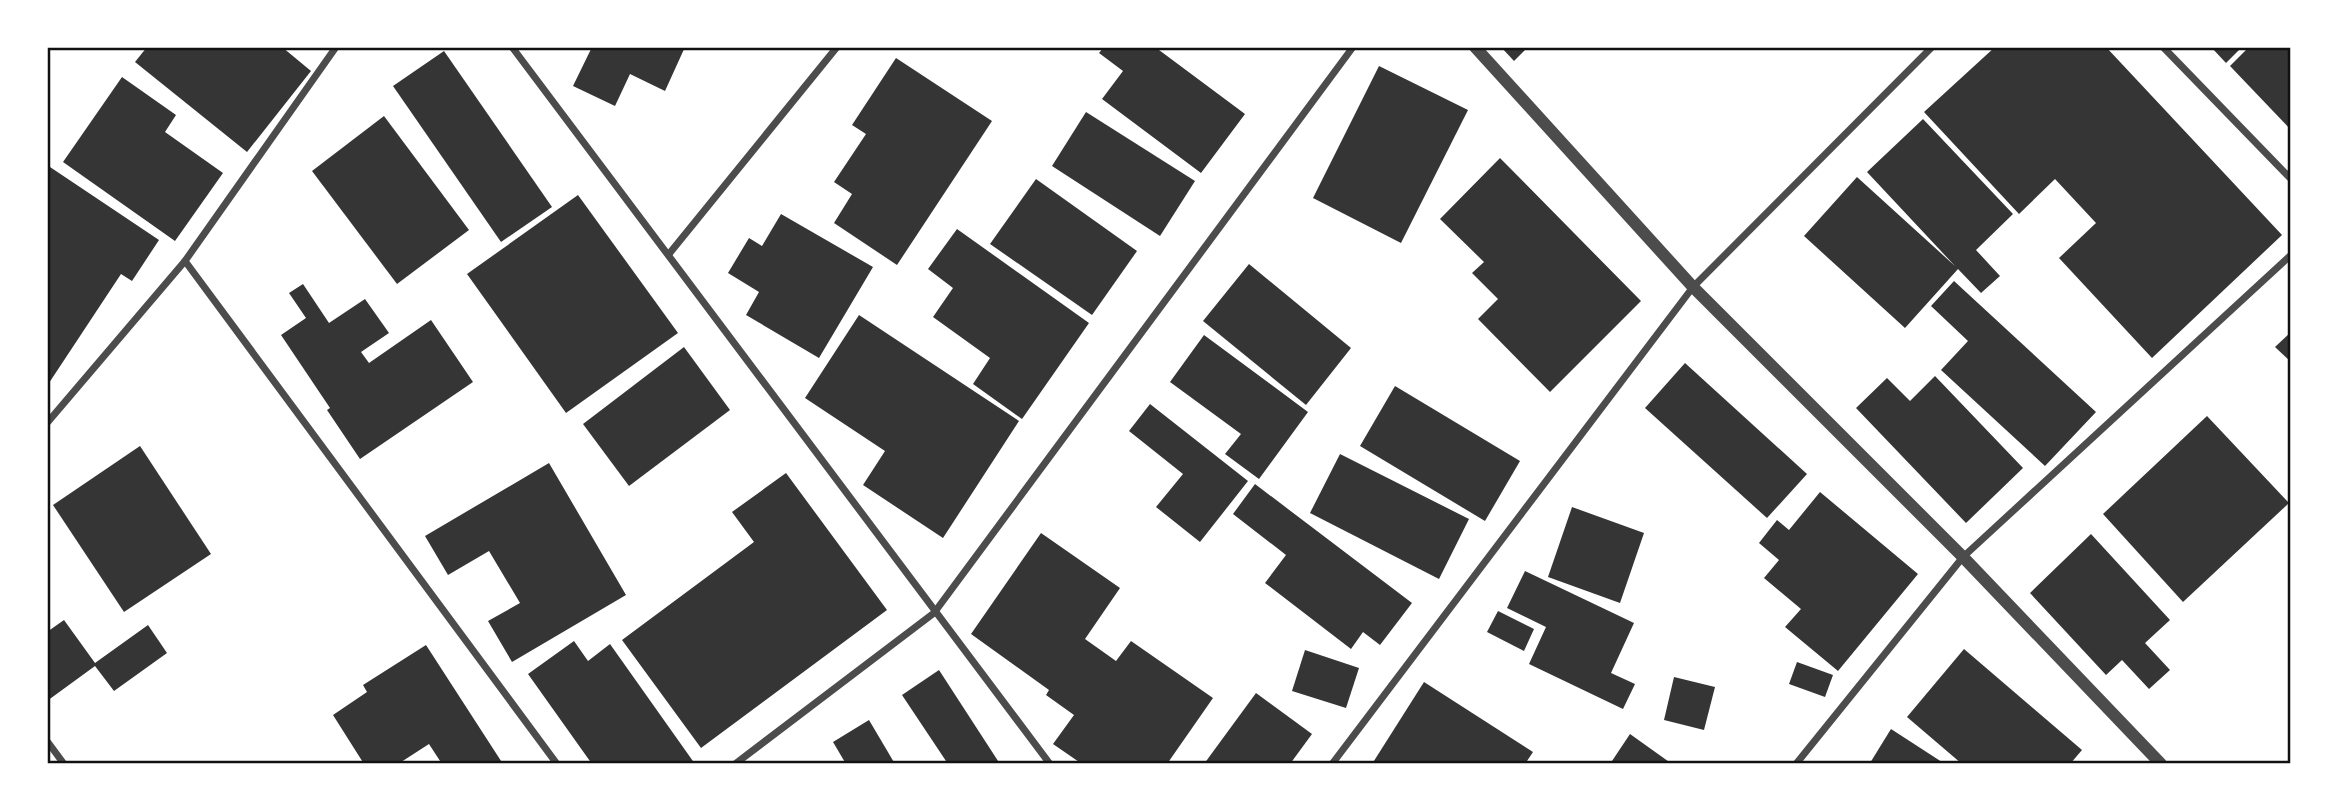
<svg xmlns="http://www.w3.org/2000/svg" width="2338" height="811" font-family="'Varela Round',sans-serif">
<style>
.building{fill:#353535}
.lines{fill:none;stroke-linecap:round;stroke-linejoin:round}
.minor{stroke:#4c4c4c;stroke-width:7}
.tertiary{stroke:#4c4c4c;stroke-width:12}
.neatline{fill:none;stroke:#111;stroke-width:2.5}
</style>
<rect width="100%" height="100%" fill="#fff"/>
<g class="building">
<polygon points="147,47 282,47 311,71 247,152 135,62"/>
<polygon points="592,47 685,47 665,91 630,74 615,106 573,86"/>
<polygon points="1104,47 1155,47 1245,114 1201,173 1102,99 1123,71 1099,53"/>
<polygon points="1501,47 1528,47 1514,61"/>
<polygon points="1995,47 2106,47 2282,235 2152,358 2059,258 2096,223 2055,179 2019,214 1924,112"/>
<polygon points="2211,47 2242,47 2226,63"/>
<polygon points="2249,47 2291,47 2291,130 2230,66"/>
<polygon points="444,51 552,207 501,242 393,86"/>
<polygon points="896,58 992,121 897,265 834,223 852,194 834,182 866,134 852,125"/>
<polygon points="1379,66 1468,110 1401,243 1313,198"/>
<polygon points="122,77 176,115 165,132 223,173 175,241 63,162"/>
<polygon points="1086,112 1195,181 1160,236 1052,166"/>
<polygon points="384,116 469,230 397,284 312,171"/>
<polygon points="1923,119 2013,214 1976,250 2000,276 1981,293 1958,269 1905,328 1804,236 1857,177 1955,266 1867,172"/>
<polygon points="1500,158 1641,301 1550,392 1478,319 1498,299 1472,273 1484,262 1440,219"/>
<polygon points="50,167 159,240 132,281 121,274 47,386 47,171"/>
<polygon points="1036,179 1137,251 1092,315 990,244"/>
<polygon points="578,195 678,333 566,413 467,274"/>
<polygon points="781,214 873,267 819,358 746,315 759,292 728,273 749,238 762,246"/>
<polygon points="957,229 1089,323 1022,419 973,384 990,358 933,317 953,288 928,269"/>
<polygon points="1249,264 1351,348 1306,405 1203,321"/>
<polygon points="1954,281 2096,412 2045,466 1941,370 1968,341 1931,306"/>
<polygon points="303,284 329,323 365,299 389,333 361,352 369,363 431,320 473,382 360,459 327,410 330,408 281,335 306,318 289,293"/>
<polygon points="859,315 1019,421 943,538 863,485 885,451 805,398"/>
<polygon points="2291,332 2291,362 2275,347"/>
<polygon points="1204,335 1308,412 1259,479 1225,454 1241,434 1170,382"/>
<polygon points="684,347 730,410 629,486 583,424"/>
<polygon points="1685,363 1807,474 1767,518 1645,408"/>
<polygon points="1935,376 2023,468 1966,523 1856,408 1887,378 1910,401"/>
<polygon points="1395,386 1520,461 1485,521 1360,446"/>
<polygon points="1150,404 1248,481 1200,542 1156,507 1183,474 1129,431"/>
<polygon points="2207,416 2289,503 2183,602 2103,514"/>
<polygon points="140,446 211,554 124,612 53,505"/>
<polygon points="1340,454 1469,519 1439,579 1310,513"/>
<polygon points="549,463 626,595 512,662 488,621 520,603 489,551 448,575 425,536"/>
<polygon points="786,473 887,610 701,748 622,640 754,542 732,512"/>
<polygon points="1255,484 1412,603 1380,645 1363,632 1351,649 1265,583 1286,555 1233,514"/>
<polygon points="1820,492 1918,574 1838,671 1785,627 1801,609 1764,578 1779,560 1759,543 1777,520 1789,530"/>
<polygon points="1572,507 1644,533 1620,603 1548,577"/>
<polygon points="1041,533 1120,588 1085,639 1116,661 1131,641 1213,698 1167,764 1082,764 1053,744 1074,715 1046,695 1049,690 971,634"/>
<polygon points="2091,534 2170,620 2145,643 2170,670 2149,689 2122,660 2106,675 2030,593"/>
<polygon points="1525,571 1634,623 1611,673 1635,684 1623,709 1529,664 1546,627 1507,608"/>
<polygon points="1498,611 1534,629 1524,651 1487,632"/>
<polygon points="64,620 95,663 148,625 167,653 114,691 95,666 47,701 47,632"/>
<polygon points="574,641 588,661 610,644 695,764 592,764 528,674"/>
<polygon points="426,645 503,764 442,764 429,744 398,764 364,764 333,715 367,692 363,685"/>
<polygon points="1964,649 2082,750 2070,764 1962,764 1907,717"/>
<polygon points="1305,650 1359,668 1346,708 1292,691"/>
<polygon points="1797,662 1833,675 1825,697 1789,684"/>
<polygon points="939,670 1000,764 948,764 902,695"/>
<polygon points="1674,677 1715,687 1704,730 1664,720"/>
<polygon points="1424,682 1533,752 1525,764 1372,764"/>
<polygon points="1256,693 1312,734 1290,764 1204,764"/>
<polygon points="869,720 895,764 846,764 833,742"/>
<polygon points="1891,729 1945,764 1872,764 1870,763"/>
<polygon points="1630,734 1672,764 1610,764"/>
</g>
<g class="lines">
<g class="minor">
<polyline points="512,47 1050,764"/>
<polyline points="2163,47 2291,179"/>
<polyline points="669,254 837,47"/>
<polyline points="185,261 557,764"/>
<polyline points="47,423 185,261 336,47"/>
<polyline points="47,741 64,764"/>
<polyline points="735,764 934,613 1353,47"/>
<polyline points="1332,764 1693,287 1932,47"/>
<polyline points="1796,764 1963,557 2291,255"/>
</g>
<polyline class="tertiary" points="1475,47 1693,287 1963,557 2161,764"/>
</g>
<rect width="2338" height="811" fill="none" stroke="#ffffff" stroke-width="98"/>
<rect x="49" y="49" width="2240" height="713" class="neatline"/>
</svg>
